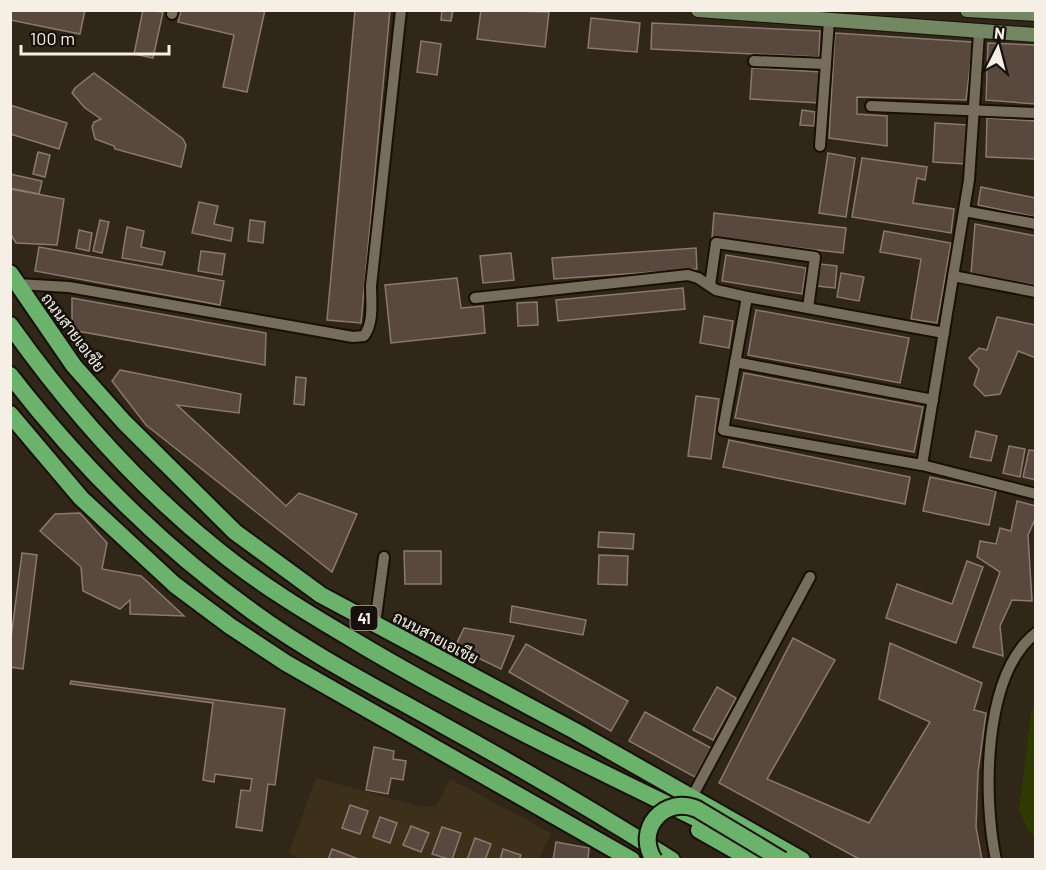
<svg xmlns="http://www.w3.org/2000/svg" width="1046" height="870" font-family="Barlow,Sarabun,sans-serif">
<style>
.built{fill:#3d301b}
.green{fill:#2f3a00}
.building{fill:#59483e;stroke:#8c796e;stroke-width:1.5}
.lines{fill:none;stroke-linecap:round;stroke-linejoin:round}
.minor-casing{stroke:#181004;stroke-width:14}
.secondary-casing{stroke:#181004;stroke-width:16}
.trunk-casing{stroke:#181004;stroke-width:20}
.minor{stroke:#776d5c;stroke-width:10}
.secondary{stroke:#728762;stroke-width:14}
.trunk{stroke:#6bb26c;stroke-width:16}
.trunk-bridge-casing{stroke:#181004;stroke-width:20;stroke-linecap:butt}
.trunk-bridge{stroke:#6bb26c;stroke-width:16}
.labels{text-anchor:middle;dominant-baseline:central;stroke-width:5;stroke-linejoin:round;paint-order:stroke}
.shield{fill:#15110a;stroke:#b2aca4;stroke-width:1.5}
.shield-label{font-size:15px;font-weight:bold;fill:#f5efe6}
.street-label{font-size:16px;fill:#f5efe6;stroke:#15110a}
</style>
<rect width="100%" height="100%" fill="#302719"/>
<polygon class="built" points="316,778 419,806 436,806 450,779 551,833 539,859 302,860 289,853"/>
<polygon class="green" points="1035,702 1036,836 1035,836 1029,832 1019,810 1031,713"/>
<g class="building">
<polygon points="10,10 85,10 80,34 10,20"/>
<polygon points="143,10 163,12 153,58 134,54"/>
<polygon points="181,10 265,10 247,92 223,87 234,35 178,22"/>
<polygon points="355,10 390,10 361,323 327,320"/>
<polygon points="442,10 453,10 451,21 441,20"/>
<polygon points="481,10 549,12 545,47 477,39"/>
<polygon points="591,18 640,23 637,52 588,48"/>
<polygon points="652,23 820,31 819,57 651,49"/>
<polygon points="835,33 973,42 966,100 857,97 857,114 887,116 887,146 829,138"/>
<polygon points="421,41 441,44 437,75 417,72"/>
<polygon points="988,43 1036,45 1036,104 986,100"/>
<polygon points="752,68 822,72 820,103 750,99"/>
<polygon points="94,73 183,139 186,145 181,167 115,149 114,146 95,139 92,127 94,122 101,119 85,108 72,93 75,88"/>
<polygon points="10,105 67,123 59,149 10,134"/>
<polygon points="802,110 815,112 814,126 800,125"/>
<polygon points="987,118 1036,121 1036,159 986,157"/>
<polygon points="935,123 968,125 966,164 933,162"/>
<polygon points="38,152 50,155 45,177 33,174"/>
<polygon points="828,153 855,158 846,217 819,213"/>
<polygon points="862,158 927,167 925,180 917,178 913,203 954,209 951,233 852,217"/>
<polygon points="10,174 42,181 39,194 10,188"/>
<polygon points="981,187 1036,198 1036,217 978,205"/>
<polygon points="10,189 64,199 57,245 16,243 10,233"/>
<polygon points="199,202 218,206 214,224 233,228 231,241 192,233"/>
<polygon points="714,213 846,228 843,253 712,238"/>
<polygon points="100,220 109,222 102,253 93,251"/>
<polygon points="250,220 265,222 263,243 248,241"/>
<polygon points="975,224 1036,236 1036,285 971,274"/>
<polygon points="127,227 144,231 141,247 165,252 162,265 122,258"/>
<polygon points="79,230 92,233 89,251 76,248"/>
<polygon points="884,231 951,243 937,323 911,319 921,259 880,252"/>
<polygon points="39,247 224,281 220,305 35,271"/>
<polygon points="696,248 697,269 554,279 552,258"/>
<polygon points="201,251 225,254 222,275 198,271"/>
<polygon points="511,253 514,280 483,283 480,256"/>
<polygon points="726,255 806,268 802,294 722,281"/>
<polygon points="820,264 837,266 835,288 817,286"/>
<polygon points="841,273 864,277 859,301 837,297"/>
<polygon points="457,278 461,308 483,306 485,333 391,343 385,285"/>
<polygon points="683,288 685,309 558,321 556,300"/>
<polygon points="72,298 266,333 265,365 72,330"/>
<polygon points="537,302 538,325 518,326 517,303"/>
<polygon points="756,310 909,338 900,383 748,355"/>
<polygon points="704,316 733,321 729,348 700,343"/>
<polygon points="997,317 1036,325 1036,358 1018,351 1000,394 985,396 974,385 979,369 969,358 979,348 987,350"/>
<polygon points="120,370 241,394 239,413 177,405 286,506 299,493 357,514 332,572 146,425 112,381"/>
<polygon points="744,373 923,407 914,452 735,418"/>
<polygon points="296,377 306,378 304,405 294,404"/>
<polygon points="696,396 719,399 711,459 688,456"/>
<polygon points="976,431 997,436 991,461 970,457"/>
<polygon points="729,440 910,477 905,504 723,467"/>
<polygon points="1009,446 1025,449 1020,477 1003,473"/>
<polygon points="1029,450 1036,451 1036,480 1023,477"/>
<polygon points="930,477 996,491 989,525 923,511"/>
<polygon points="1017,501 1036,506 1036,517 1028,535 1032,601 1012,600 1000,626 1003,656 973,647 1000,572 977,557 980,541 996,544 1000,528 1011,531"/>
<polygon points="80,513 107,543 102,569 141,576 184,616 130,614 130,600 120,609 83,591 81,567 40,531 55,514"/>
<polygon points="599,532 634,534 633,549 598,547"/>
<polygon points="404,551 441,551 441,584 405,584"/>
<polygon points="22,553 37,555 23,669 10,667 10,646"/>
<polygon points="599,555 628,556 627,585 598,584"/>
<polygon points="967,561 983,567 956,643 886,618 897,584 952,604"/>
<polygon points="512,606 586,620 583,635 510,622"/>
<polygon points="464,628 514,636 501,669 455,647"/>
<polygon points="793,638 835,660 767,779 869,823 930,722 879,699 890,643 982,683 974,710 986,713 978,772 976,827 982,860 861,860 719,783"/>
<polygon points="526,644 628,701 611,731 509,672"/>
<polygon points="71,681 285,709 275,785 268,784 262,831 236,827 241,790 250,791 252,779 215,774 214,782 203,780 213,703 70,684"/>
<polygon points="717,687 736,698 713,740 693,730"/>
<polygon points="645,712 711,748 695,777 629,741"/>
<polygon points="374,747 394,751 393,759 406,761 403,780 391,778 388,794 366,790"/>
<polygon points="350,805 368,811 360,834 342,828"/>
<polygon points="380,817 397,823 390,843 373,837"/>
<polygon points="411,826 429,833 421,852 403,845"/>
<polygon points="442,827 461,833 452,860 432,854"/>
<polygon points="475,838 491,844 485,860 467,860"/>
<polygon points="556,842 589,848 588,860 553,860"/>
<polygon points="332,849 361,860 328,860"/>
<polygon points="503,849 521,855 519,860 500,860"/>
</g>
<g class="lines">
<g class="minor-casing">
<g id="minor">
<polyline points="172,14 173,10"/>
<polyline points="754,61 826,64"/>
<polyline points="871,106 1036,113"/>
<polyline points="820,146 829,21"/>
<polyline points="964,211 1036,224"/>
<polyline points="953,276 1036,292"/>
<path d="M17 284 69 287 353 337 364 336C374 323 371 302 371 286L401 10"/>
<polyline points="710,285 716,243 815,257 808,308"/>
<polyline points="747,297 723,430 922,465 1036,494"/>
<polyline points="475,298 688,275 698,278 716,290 747,297 944,333"/>
<polyline points="735,362 933,400"/>
<polyline points="922,465 969,180 979,33"/>
<polyline points="375,624 384,557"/>
<polyline points="692,797 810,577"/>
<path d="M996 860C983 799 982 675 1036 633"/>
</g>
</g>
<g class="secondary-casing">
<g id="secondary">
<polyline points="698,10 1036,35"/>
<polyline points="967,10 1036,14"/>
</g>
</g>
<g class="trunk-casing">
<g id="trunk">
<polyline points="10,273 74,366 124,422 235,532 321,595 575,731 802,860"/>
<path d="M10 325C69 408 139 487 219 551 261 585 309 614 355 641 472 711 596 769 718 829"/>
<path d="M10 375C80 465 161 546 253 612 312 655 377 688 441 724 519 767 596 812 672 860"/>
<polyline points="10,414 81,498 175,585 230,626 286,663 632,860"/>
<polyline points="699,830 752,860"/>
</g>
</g>
<use href="#minor" class="minor"/>
<use href="#secondary" class="secondary"/>
<use href="#trunk" class="trunk"/>
<g class="trunk-bridge-casing">
<path id="trunk-bridge" d="M654 860C634 829 665 795 697 809L782 860"/>
</g>
<use href="#trunk-bridge" class="trunk-bridge"/>
</g>
<g class="labels">
<rect class="shield" x="350.5" y="606" width="27" height="24" rx="4.5"/>
<g class="shield-label">
<text x="364" y="618">41</text>
</g>
<g class="street-label">
<text transform="translate(74 332) rotate(53)">ถนนสายเอเชีย</text>
<text transform="translate(436 637) rotate(28)">ถนนสายเอเชีย</text>
</g>
</g>
<rect width="1046" height="870" fill="none" stroke="#f5efe6" stroke-width="24"/>
<g transform="translate(998 48) rotate(6)" stroke="#15110a" stroke-width="4.5" paint-order="stroke">
<path d="M0-4.5L10 22L0 15L-10 22Z" fill="#f5efe6"/>
<text y="-9" font-size="16" font-weight="bold" text-anchor="middle" fill="#f5efe6">N</text>
</g>
<path d="M21 45v9h148v-9" fill="none" stroke="#f5efe6" stroke-width="3"/>
<text x="30" y="45" font-size="18" fill="#f5efe6" stroke="#15110a" stroke-width="4.5" paint-order="stroke">100 m</text>
</svg>
